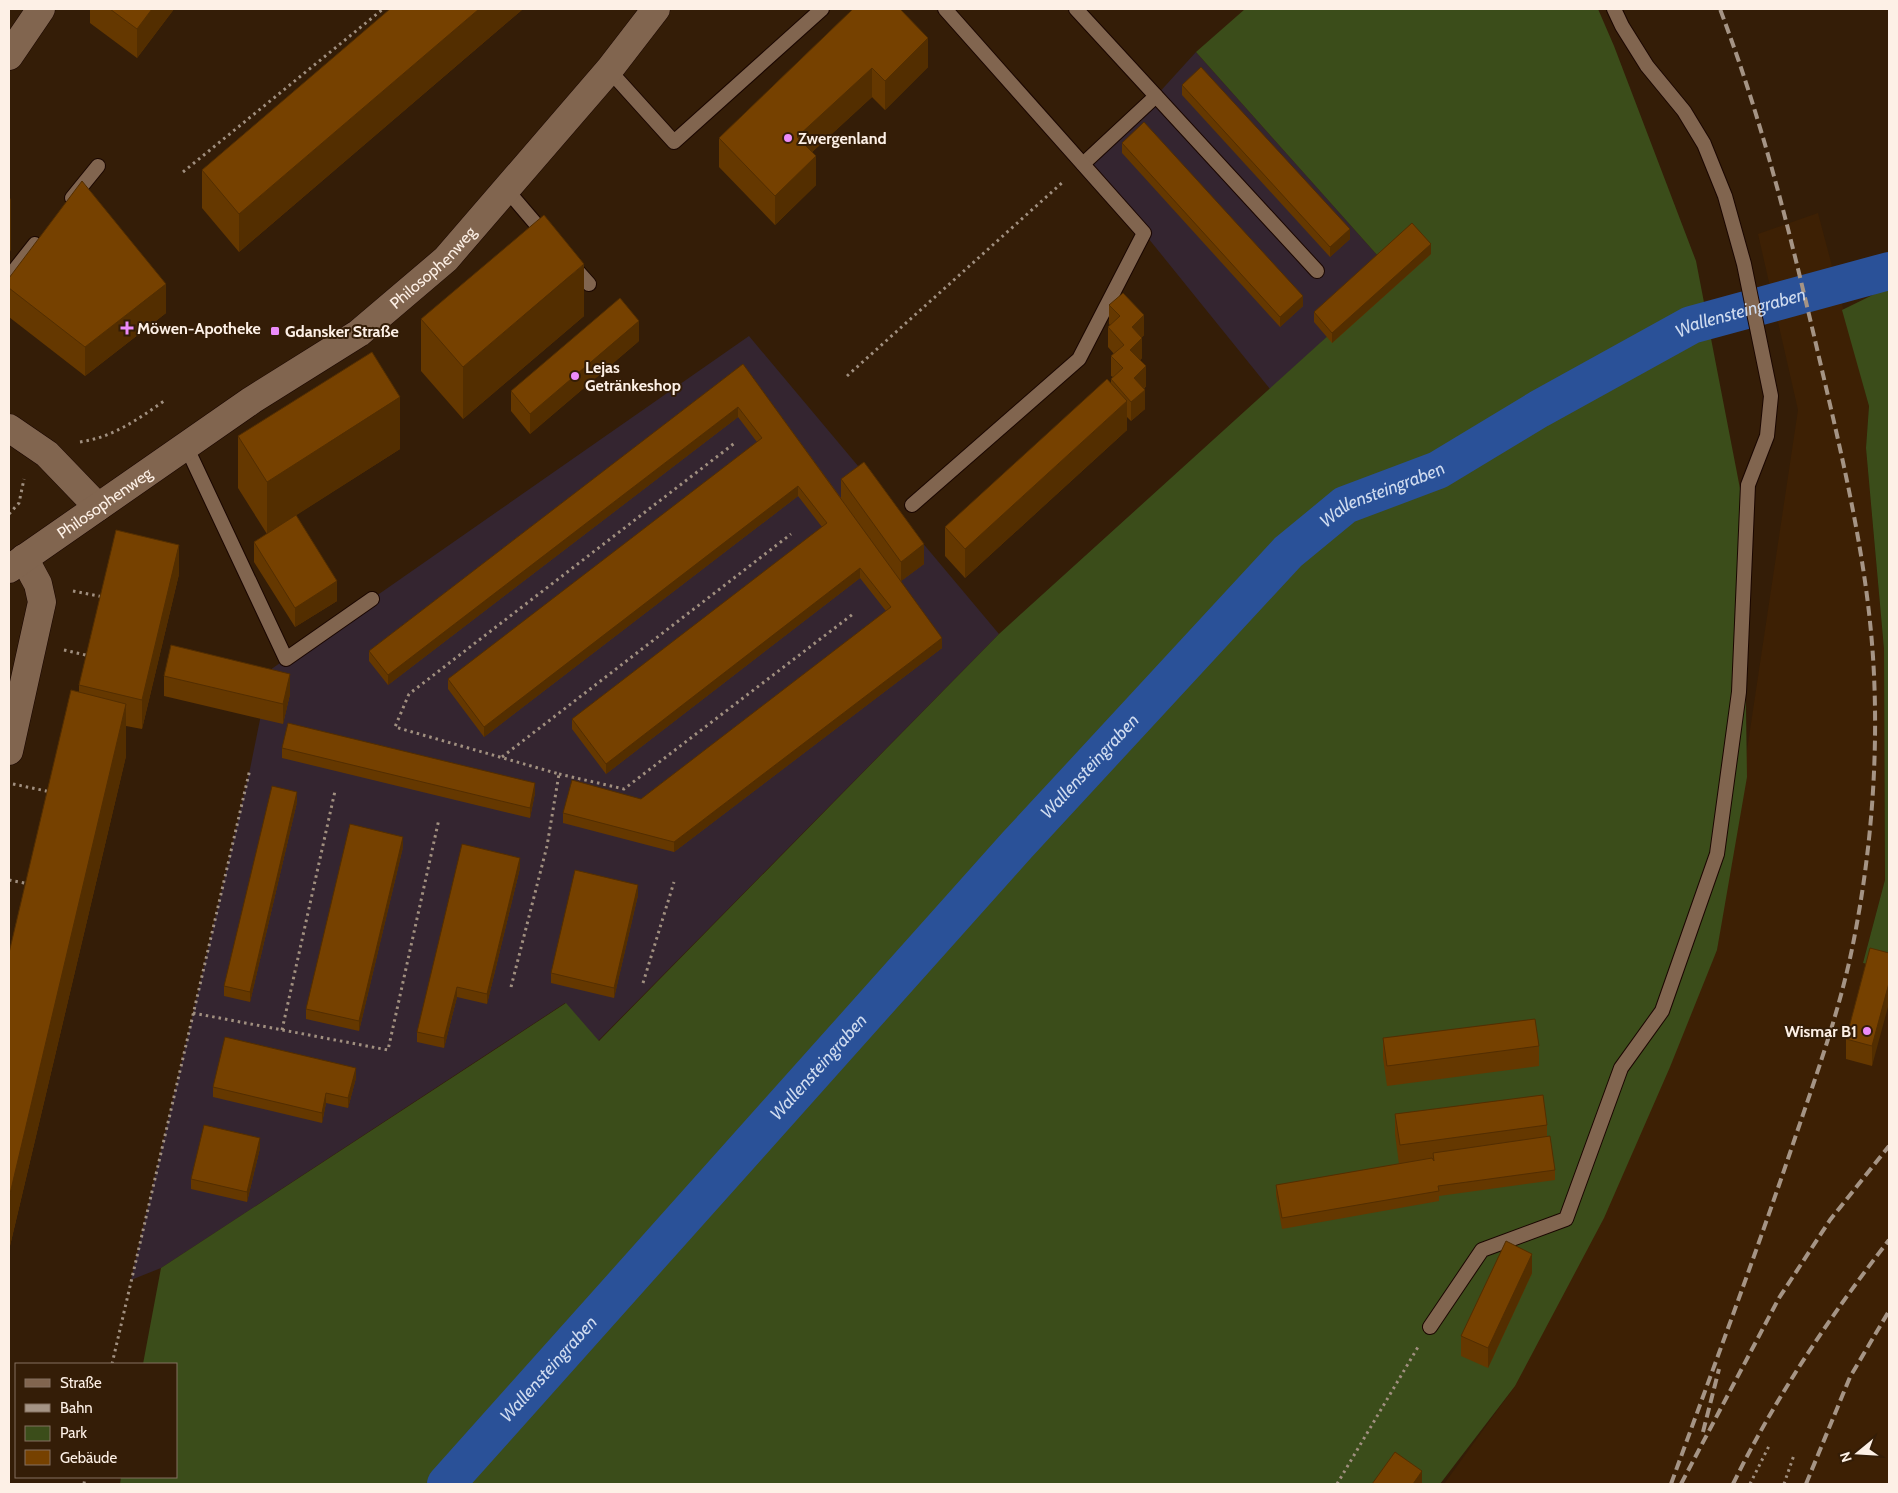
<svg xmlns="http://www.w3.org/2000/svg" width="1898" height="1493" font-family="Cabin,sans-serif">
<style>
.industrial{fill:#342530}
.built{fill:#3d2004}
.green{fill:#3b4d1a}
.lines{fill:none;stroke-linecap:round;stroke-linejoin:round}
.canal{stroke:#2a5198;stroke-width:38}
.lane-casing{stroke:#1a0600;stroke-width:16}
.street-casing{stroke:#1a0600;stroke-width:29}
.secondary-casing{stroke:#1a0600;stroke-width:29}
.path{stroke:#a19080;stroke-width:3;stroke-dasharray:2.5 4;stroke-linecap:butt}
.lane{stroke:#81654f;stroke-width:14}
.street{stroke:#81654f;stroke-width:28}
.secondary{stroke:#81654f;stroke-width:28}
.rail{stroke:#a59485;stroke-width:4;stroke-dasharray:10 5;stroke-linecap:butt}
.wall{fill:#653800}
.shaded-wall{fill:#532e00}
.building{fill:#764100;stroke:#532e00}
.poi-dot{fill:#ec8cfa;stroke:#341d07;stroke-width:2}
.labels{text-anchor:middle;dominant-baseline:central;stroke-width:4;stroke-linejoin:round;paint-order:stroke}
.poi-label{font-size:16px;font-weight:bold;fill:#fdf0e6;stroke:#341d07;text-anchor:start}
.street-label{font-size:16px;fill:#fdf0e6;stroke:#341d07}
.water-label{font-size:18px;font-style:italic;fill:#cfdbef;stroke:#341d07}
</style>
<rect width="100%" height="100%" fill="#341d07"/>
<g class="industrial">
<polygon points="1196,52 1395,275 1270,389 1144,233 1083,164 1156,96"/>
<polygon points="749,336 999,634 598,1041 565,1003 161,1268 131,1280 250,769 270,670"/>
</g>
<polygon class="built" points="1818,213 1869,406 1866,448 1884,649 1885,880 1863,963 1889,969 1889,1484 1444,1484 1515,1386 1717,950 1798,410 1758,234"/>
<g class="green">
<polygon points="1245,9 1598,9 1614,46 1696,261 1743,504 1747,777 1717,950 1670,1067 1604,1218 1515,1386 1440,1484 120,1484 121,1477 176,1477 176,1364 143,1364 161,1268 566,1003 599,1041 999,634 1395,275 1196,52"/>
<polygon points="1889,287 1889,969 1863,963 1885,880 1884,649 1866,448 1869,406 1842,310"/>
</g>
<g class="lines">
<path class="canal" id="s1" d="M446 1484 1017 845 1288 552 1345 505 1438 470 1539 409 1691 325 1889 271"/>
<g class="lane-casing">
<g id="lane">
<polyline points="1076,9 1317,271"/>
<polyline points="609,70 674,142 822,9"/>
<polyline points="1083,164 1156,96"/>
<polyline points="506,189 547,237"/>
<polyline points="72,198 98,166"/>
<polyline points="573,266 589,284"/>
<polyline points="9,277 35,244"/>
<polyline points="186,446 286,659 372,599"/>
<polyline points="912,505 1079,359 1144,233 945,9"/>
<polyline points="1430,1327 1482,1250 1566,1219 1621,1068 1662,1011 1717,854 1739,692 1748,485 1767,436 1771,396 1744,264 1725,196 1704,144 1684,111 1647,66 1622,26 1614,9"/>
</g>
</g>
<g class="street-casing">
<g id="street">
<polyline points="9,56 41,9"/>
<polyline points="9,428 47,454 98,507"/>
<polyline points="9,751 42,602 38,584 24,558"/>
</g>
</g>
<g class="secondary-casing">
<g id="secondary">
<path id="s2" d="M9 569 252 400 359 333 446 259 609 70 656 9"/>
</g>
</g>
<g class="path">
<polyline points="183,172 383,9"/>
<polyline points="847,376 1064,181"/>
<path d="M80 442C113 437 137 420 164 401"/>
<polyline points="9,514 19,503 24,479"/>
<polyline points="73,591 104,597"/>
<polyline points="64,650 90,656"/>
<polyline points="502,757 791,534"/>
<polyline points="559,774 624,789 853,614"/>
<polyline points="13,784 51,792"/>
<polyline points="9,880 29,884"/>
<polyline points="643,983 674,882"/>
<polyline points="511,987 547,846 559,774 395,727 409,694 736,442"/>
<polyline points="193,1013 388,1050 439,819"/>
<polyline points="282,1030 335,791"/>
<polyline points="112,1364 250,769"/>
<polyline points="84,1484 85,1477"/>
<polyline points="1337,1484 1418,1347"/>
<polyline points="1750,1484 1769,1446"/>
<polyline points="1784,1484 1794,1455"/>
</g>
<use href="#lane" class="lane"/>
<use href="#street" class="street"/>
<use href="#secondary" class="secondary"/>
<g class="rail">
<polyline points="1703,1432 1719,1369"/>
<path d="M1671 1484C1713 1369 1756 1254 1795 1138 1817 1073 1841 1007 1854 939 1872 847 1879 750 1873 657 1866 550 1839 444 1815 340 1788 225 1762 120 1720 9"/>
<polyline points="1681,1484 1779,1298 1830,1220 1889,1146"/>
<path d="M1733 1484C1775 1398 1830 1316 1889 1240"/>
<polyline points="1806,1484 1850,1377 1889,1311"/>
</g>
</g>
<g class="wall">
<polygon points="90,9 174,9 137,58 90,23"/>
<polygon points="390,9 523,9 239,252 202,208 202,170"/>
<polygon points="853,9 928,67 885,110 872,97 812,152 816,185 775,225 719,167 719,138"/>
<polygon points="1182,85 1350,239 1330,257 1182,95"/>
<polygon points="1122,143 1303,306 1280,327 1122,153"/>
<polygon points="1431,254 1332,343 1314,322 1314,312"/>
<polygon points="9,278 166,313 85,376 9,317"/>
<polygon points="1109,305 1144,335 1141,338 1142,358 1140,360 1146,386 1144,389 1145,409 1131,421 1127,417 1127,430 965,578 945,556 945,527 1111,383 1111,379 1113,377 1111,376 1111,356 1114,354 1108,347 1108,327 1110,325 1109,324"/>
<polygon points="584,316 463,419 421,371 421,319"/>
<polygon points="639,341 530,434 511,411 511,391"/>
<polygon points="743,364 841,498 841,479 924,564 901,581 942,648 674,852 563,823 563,813 641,799 886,611 860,578 606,774 572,729 572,719 822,527 798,496 484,737 448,689 448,679 757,442 738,417 388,685 369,661 369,651"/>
<polygon points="238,436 400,449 296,515 337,601 295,627 254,562 254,542 267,534 238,488"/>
<polygon points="179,574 142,729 126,726 126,756 9,1250 9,953 79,692 79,685"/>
<polygon points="164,676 290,694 283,724 164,696"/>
<polygon points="282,748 535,793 530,818 282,758"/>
<polygon points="297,802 250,1002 224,996 224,986"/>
<polygon points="403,847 359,1031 306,1019 306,1009"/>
<polygon points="520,868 487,1004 457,997 444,1048 417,1042 417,1032"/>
<polygon points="638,895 614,998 551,983 551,973"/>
<polygon points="1889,953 1872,1066 1846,1059 1846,1039"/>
<polygon points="1383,1038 1539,1046 1539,1066 1387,1086 1383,1058"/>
<polygon points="356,1078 348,1108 326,1103 322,1123 213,1097 213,1087"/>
<polygon points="1395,1114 1547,1125 1547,1137 1555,1170 1555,1180 1439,1196 1439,1201 1282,1229 1276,1195 1276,1185 1399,1164 1395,1134"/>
<polygon points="260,1148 247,1202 191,1189 191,1179"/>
<polygon points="1532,1273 1488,1368 1461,1356 1461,1336"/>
</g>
<g class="shaded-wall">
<polygon points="152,9 174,9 137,58 137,29"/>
<polygon points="479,9 523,9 239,252 239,214"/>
<polygon points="928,38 928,67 885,110 885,81"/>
<polygon points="872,68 872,97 797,166 797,137"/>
<polygon points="816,156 816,185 775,225 775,196"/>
<polygon points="11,198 11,250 9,253 9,201"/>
<polygon points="1350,229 1350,239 1330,257 1330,247"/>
<polygon points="1431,244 1431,254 1332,343 1332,333"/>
<polygon points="584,264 584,316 463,419 463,367"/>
<polygon points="166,284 166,313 85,376 85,347"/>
<polygon points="1303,296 1303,306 1280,327 1280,317"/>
<polygon points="1144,315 1144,335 1132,347 1132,327"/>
<polygon points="639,321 639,341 530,434 530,414"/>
<polygon points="1142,338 1142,358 1130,369 1130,350"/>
<polygon points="1146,366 1146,386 1134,398 1134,378"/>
<polygon points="1145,390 1145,409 1131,421 1131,402"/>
<polygon points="400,397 400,449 267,534 267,482"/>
<polygon points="1127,401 1127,430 965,578 965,549"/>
<polygon points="738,407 738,417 388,685 388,675"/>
<polygon points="798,486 798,496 484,737 484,727"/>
<polygon points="924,544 924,564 901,581 901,562"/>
<polygon points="179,545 179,574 142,729 142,700"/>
<polygon points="860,568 860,578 606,774 606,764"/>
<polygon points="337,581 337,601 295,627 295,608"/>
<polygon points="942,638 942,648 674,852 674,842"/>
<polygon points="290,674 290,694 283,724 283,704"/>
<polygon points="126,704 126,756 9,1250 9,1198"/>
<polygon points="535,783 535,793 530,818 530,808"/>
<polygon points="297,792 297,802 250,1002 250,992"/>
<polygon points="403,837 403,847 359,1031 359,1021"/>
<polygon points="520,858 520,868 487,1004 487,994"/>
<polygon points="638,885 638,895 614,998 614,988"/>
<polygon points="1889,983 1889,1003 1872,1066 1872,1046"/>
<polygon points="457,987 457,997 444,1048 444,1038"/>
<polygon points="356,1068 356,1078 348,1108 348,1098"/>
<polygon points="326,1093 326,1103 322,1123 322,1113"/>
<polygon points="260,1138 260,1148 247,1202 247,1192"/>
<polygon points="1532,1254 1532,1273 1488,1368 1488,1348"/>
<polygon points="1422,1471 1422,1484 1413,1484"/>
</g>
<g class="building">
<polygon points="110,9 152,9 137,29"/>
<polygon points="390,9 479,9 239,214 202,170"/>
<polygon points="853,9 900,9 928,38 885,81 872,68 797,137 816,156 775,196 719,138"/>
<polygon points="1201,67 1350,229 1330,247 1182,85"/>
<polygon points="1144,122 1303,296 1280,317 1122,143"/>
<polygon points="82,181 166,284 85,347 9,288 9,278"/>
<polygon points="544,215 584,264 463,367 421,319"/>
<polygon points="1412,223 1431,244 1332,333 1314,312"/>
<polygon points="1123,293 1144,315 1132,327 1142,338 1130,350 1146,366 1134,378 1145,390 1131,402 1111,379 1123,368 1111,356 1124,345 1108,327 1120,316 1109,305"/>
<polygon points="620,298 639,321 530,414 511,391"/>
<polygon points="372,352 400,397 267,482 238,436"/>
<polygon points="743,364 942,638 674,842 563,813 572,780 641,799 891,607 860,568 606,764 572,719 827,523 798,486 484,727 448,679 762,438 738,407 388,675 369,651"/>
<polygon points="1107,379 1127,401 965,549 945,527"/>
<polygon points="864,462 924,544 901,562 841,479"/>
<polygon points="296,515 337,581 295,608 254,542"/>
<polygon points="116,530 179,545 142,700 79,685"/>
<polygon points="171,645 290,674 283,704 164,676"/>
<polygon points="71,690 126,704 9,1198 9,953"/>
<polygon points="288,723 535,783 530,808 282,748"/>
<polygon points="272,786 297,792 250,992 224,986"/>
<polygon points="350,824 403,837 359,1021 306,1009"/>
<polygon points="462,844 520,858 487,994 457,987 444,1038 417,1032"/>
<polygon points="575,870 638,885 614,988 551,973"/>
<polygon points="1870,948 1889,953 1889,983 1872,1046 1846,1039"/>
<polygon points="1535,1019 1539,1046 1387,1066 1383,1038"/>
<polygon points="225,1037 356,1068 348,1098 326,1093 322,1113 213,1087"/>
<polygon points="1543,1095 1547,1125 1400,1145 1395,1114"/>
<polygon points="204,1125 260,1138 247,1192 191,1179"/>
<polygon points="1550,1136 1555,1170 1438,1186 1439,1191 1282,1218 1276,1185 1432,1158 1434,1161 1433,1153"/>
<polygon points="1506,1241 1532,1254 1488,1348 1461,1336"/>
<polygon points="1395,1452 1422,1471 1413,1484 1372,1484"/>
</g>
<g class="poi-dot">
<circle cx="788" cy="138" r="5"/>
<path d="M124.5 320.5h5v5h5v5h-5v5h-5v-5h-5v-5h5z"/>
<rect x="270" y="326" width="10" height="10" rx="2.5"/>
<circle cx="575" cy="376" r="5"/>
<circle cx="1867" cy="1031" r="5"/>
</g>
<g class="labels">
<g class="poi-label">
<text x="798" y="138">Zwergenland</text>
<text x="137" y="328">Möwen-Apotheke</text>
<text x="285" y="331">Gdansker Straße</text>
<text x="585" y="367">Lejas<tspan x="585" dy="18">Getränkeshop</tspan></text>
<text x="1857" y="1031" text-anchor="end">Wismar B1</text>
</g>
<g class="street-label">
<text stroke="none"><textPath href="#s2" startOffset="521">Philosophenweg</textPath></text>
<text stroke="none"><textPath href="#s2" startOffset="116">Philosophenweg</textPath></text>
</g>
<g class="water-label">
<text stroke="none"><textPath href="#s1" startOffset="1772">Wallensteingraben</textPath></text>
<text stroke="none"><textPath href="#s1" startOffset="1368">Wallensteingraben</textPath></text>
<text stroke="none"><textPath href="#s1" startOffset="964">Wallensteingraben</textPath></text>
<text stroke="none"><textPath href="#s1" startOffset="559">Wallensteingraben</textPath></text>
<text stroke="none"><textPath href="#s1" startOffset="154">Wallensteingraben</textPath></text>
</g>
</g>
<rect width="1898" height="1493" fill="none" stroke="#fdf0e6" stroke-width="20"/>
<rect x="15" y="1363" width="162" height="115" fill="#341d07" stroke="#847160"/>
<rect x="25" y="1379" width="25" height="8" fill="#81654f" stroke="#847160"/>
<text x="60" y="1388" font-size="15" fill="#fdf0e6">Straße</text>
<rect x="25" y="1404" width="25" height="8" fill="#a59485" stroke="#847160"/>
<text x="60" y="1413" font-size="15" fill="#fdf0e6">Bahn</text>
<rect x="25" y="1426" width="25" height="15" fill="#3b4d1a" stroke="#847160"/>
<text x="60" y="1438" font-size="15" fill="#fdf0e6">Park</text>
<rect x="25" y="1450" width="25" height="15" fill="#764100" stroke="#847160"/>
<text x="60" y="1463" font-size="15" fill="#fdf0e6">Gebäude</text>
<g transform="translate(1858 1453) rotate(252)" stroke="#341d07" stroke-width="4" paint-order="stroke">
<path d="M0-4L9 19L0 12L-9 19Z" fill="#fdf0e6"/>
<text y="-8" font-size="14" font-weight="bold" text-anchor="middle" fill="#fdf0e6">N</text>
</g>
</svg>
